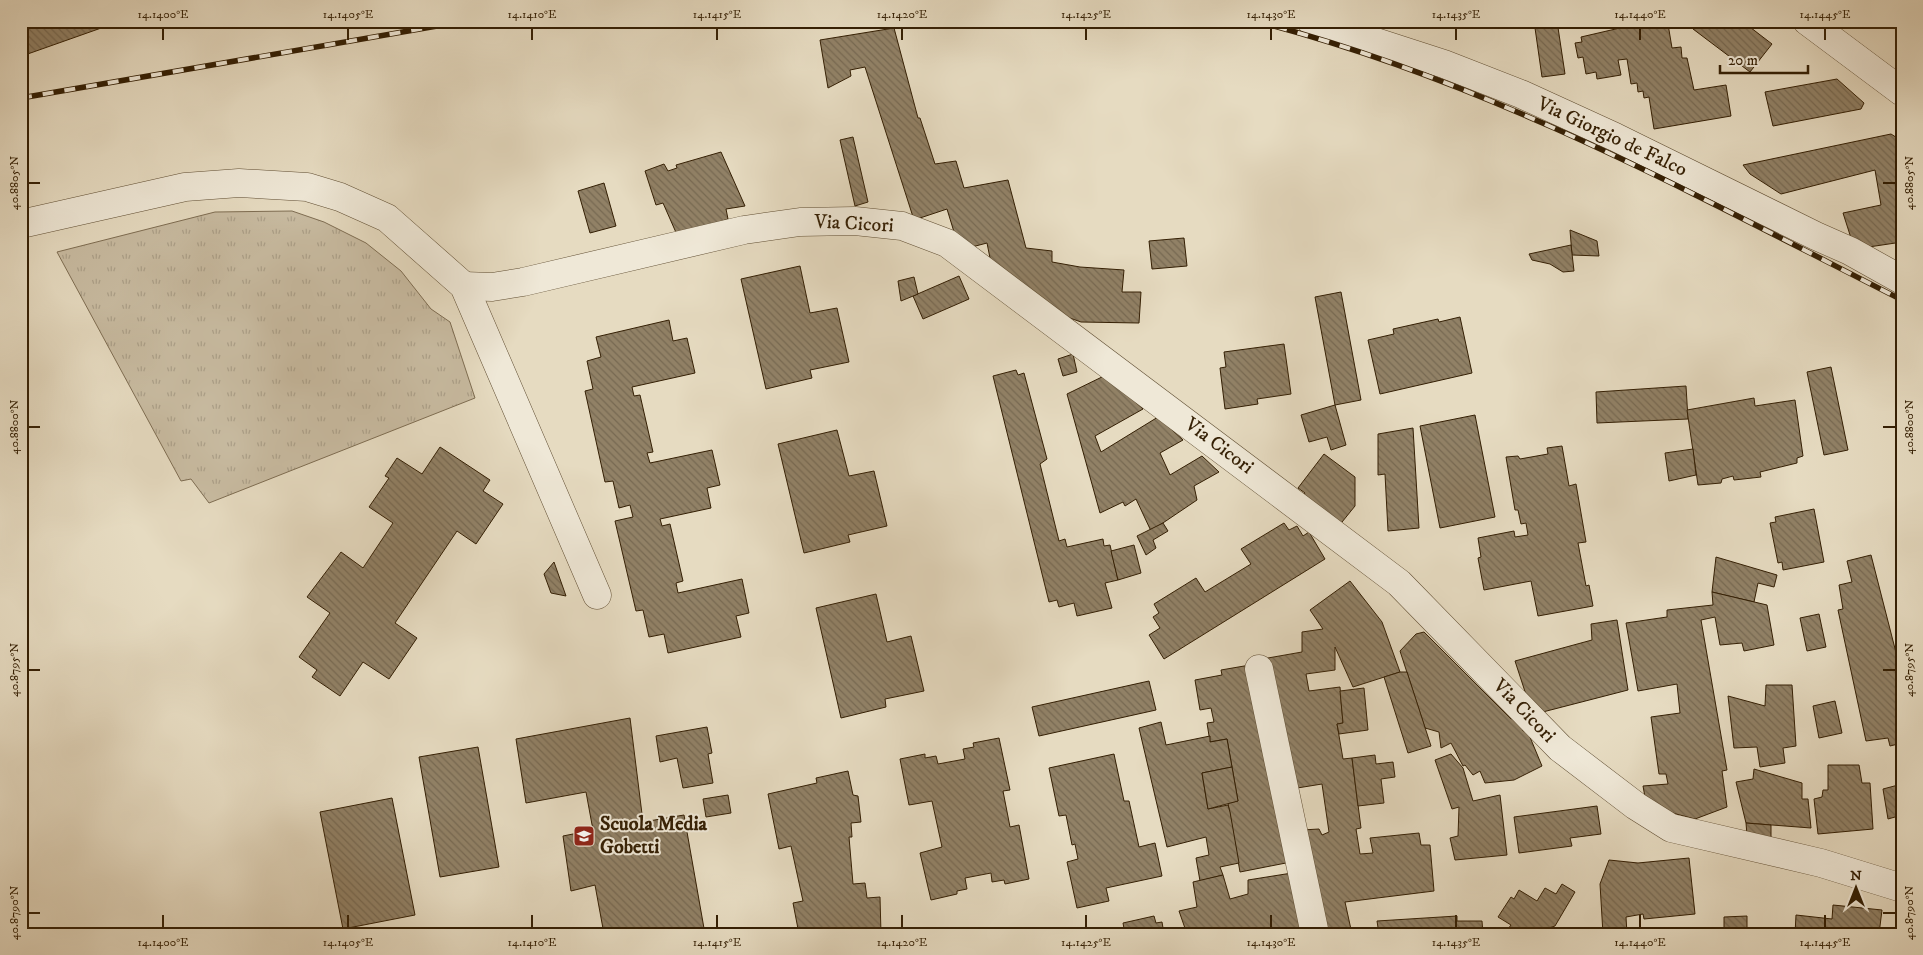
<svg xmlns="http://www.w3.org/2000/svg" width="1923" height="955" font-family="'IM FELL DW Pica',serif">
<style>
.grass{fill:url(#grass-tufts);stroke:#7e6d52}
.building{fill:url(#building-back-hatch);stroke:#341f04}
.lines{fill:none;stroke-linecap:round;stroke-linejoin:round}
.minor-casing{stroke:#604e33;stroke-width:29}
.minor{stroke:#efe8d7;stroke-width:28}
.rail-casing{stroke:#341f04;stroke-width:5.5}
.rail{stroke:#efe8d7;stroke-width:4;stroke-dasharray:11;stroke-linecap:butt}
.ticks{fill:none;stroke:#341f04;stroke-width:2}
.labels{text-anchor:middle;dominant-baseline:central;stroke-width:4;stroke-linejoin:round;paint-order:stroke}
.street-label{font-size:20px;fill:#341f04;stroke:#efe8d7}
.poi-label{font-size:20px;font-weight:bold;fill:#341f04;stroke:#efe8d7;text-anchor:start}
.neatline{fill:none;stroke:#341f04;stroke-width:2}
.ticks-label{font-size:12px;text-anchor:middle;fill:#341f04}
</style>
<defs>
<pattern id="grass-tufts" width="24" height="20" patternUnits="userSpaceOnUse" patternTransform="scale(1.25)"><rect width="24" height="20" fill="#c8bba1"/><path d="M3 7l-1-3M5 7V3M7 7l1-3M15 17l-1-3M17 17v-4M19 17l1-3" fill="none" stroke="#aca089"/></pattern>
<pattern id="building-back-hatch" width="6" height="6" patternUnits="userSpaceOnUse" patternTransform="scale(1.25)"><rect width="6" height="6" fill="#918166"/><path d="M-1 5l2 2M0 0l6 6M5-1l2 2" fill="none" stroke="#776952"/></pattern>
</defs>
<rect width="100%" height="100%" fill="#e6dbc1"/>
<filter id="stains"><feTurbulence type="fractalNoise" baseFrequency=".004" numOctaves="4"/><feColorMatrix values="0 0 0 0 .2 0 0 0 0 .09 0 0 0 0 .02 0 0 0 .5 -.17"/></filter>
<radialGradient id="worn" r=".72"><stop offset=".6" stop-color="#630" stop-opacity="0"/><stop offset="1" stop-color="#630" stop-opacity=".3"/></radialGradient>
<polygon class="grass" points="292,211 324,222 366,243 401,271 431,309 450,322 475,398 209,503 191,479 181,481 57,252 215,212"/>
<g class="building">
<polygon points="21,21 121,21 22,56"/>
<polygon points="1534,21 1557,21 1565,74 1542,77"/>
<polygon points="1650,21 1661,21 1662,25 1668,24 1672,48 1681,47 1682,58 1687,58 1694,90 1726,85 1731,116 1654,129 1649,97 1644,98 1643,91 1638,92 1637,83 1631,84 1627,59 1618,60 1621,75 1597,79 1596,72 1586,74 1583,57 1578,58 1575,43 1582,42 1581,37"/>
<polygon points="1699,21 1742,21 1772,44 1750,72 1693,29"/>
<polygon points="894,28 918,118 920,118 935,164 956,161 964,188 1008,180 1026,248 1052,251 1052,262 1080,267 1124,270 1122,292 1141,292 1139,323 1081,322 1039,307 992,268 987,243 968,248 958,245 947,209 914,220 865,67 850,70 851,76 828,88 820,40"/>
<polygon points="1837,79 1864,103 1861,109 1773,126 1765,92"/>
<polygon points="1891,134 1902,141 1902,242 1862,248 1851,238 1843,213 1881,205 1875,170 1781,194 1750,174 1743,165"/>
<polygon points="853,137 868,202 855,206 840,140"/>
<polygon points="721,152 745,206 726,209 728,219 678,237 663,203 656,205 645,171 664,164 668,171 677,168 676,165"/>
<polygon points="604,183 616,226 590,233 578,191"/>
<polygon points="1570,230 1597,241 1599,256 1572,255"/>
<polygon points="1184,238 1187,266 1152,269 1149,241"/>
<polygon points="1571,245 1574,271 1563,272 1550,264 1532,260 1529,254"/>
<polygon points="800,266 810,313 837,308 849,362 810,370 812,378 766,389 741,279"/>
<polygon points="959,276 969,299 923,319 913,296"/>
<polygon points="914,277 918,294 901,301 898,281"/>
<polygon points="1341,292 1361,400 1335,405 1315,297"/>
<polygon points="1460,317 1472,373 1380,394 1368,340 1394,334 1393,329 1438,319 1439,322"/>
<polygon points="669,320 673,341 687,338 695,373 632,387 634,396 640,395 653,452 647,453 650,463 712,450 720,485 707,488 711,508 660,519 662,526 670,524 683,581 676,583 678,593 742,579 749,613 736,616 741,637 668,653 664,634 649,637 643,610 636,611 615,521 633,517 630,505 619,508 613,481 605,482 585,391 593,389 587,361 601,357 596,337"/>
<polygon points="1284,344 1291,394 1257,399 1258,404 1225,409 1220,368 1226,367 1224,352"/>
<polygon points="1073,354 1077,372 1063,376 1058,359"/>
<polygon points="1831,367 1848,450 1824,455 1807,372"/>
<polygon points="1016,370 1018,375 1024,373 1047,459 1040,464 1059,541 1065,539 1067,547 1103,539 1104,546 1110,545 1118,580 1105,583 1112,608 1077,616 1074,603 1059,607 1057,600 1049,602 993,376"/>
<polygon points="1106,375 1143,409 1095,436 1101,452 1158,417 1183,440 1160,453 1170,475 1202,456 1219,472 1194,486 1197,500 1151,531 1136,499 1125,506 1123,502 1100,513 1067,394"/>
<polygon points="1686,386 1688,419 1597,423 1596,392"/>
<polygon points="1754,398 1755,406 1795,400 1803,456 1797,458 1797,463 1760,472 1761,477 1734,480 1733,476 1722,479 1721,483 1698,485 1687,410"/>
<polygon points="1335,405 1346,445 1331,450 1327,437 1309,442 1301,415"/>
<polygon points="1475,415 1495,517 1440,528 1420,426"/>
<polygon points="1413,428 1419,528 1388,531 1385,474 1378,475 1378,434"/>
<polygon points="837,430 849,476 874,471 887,526 848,535 850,542 804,553 778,444"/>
<polygon points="1562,446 1569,486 1576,484 1586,542 1578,543 1586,586 1589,585 1593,606 1538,616 1531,581 1484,590 1478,558 1481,557 1478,538 1514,531 1515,537 1528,535 1526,523 1521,524 1518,510 1515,510 1506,457 1518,456 1520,459 1548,454 1547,448"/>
<polygon points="440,447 490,480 483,491 503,504 476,544 457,531 395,623 417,638 389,679 363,662 340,696 312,677 317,670 299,657 330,613 307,597 341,552 363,568 393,523 369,507 389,478 385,476 397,458 422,474"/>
<polygon points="1693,449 1696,475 1669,481 1665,453"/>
<polygon points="1324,454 1355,477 1355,506 1338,527 1302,497 1305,493 1298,488"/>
<polygon points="1814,509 1824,562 1783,570 1782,562 1778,563 1770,523 1776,522 1775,517"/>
<polygon points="1163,523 1168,531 1153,540 1156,548 1146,555 1137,536"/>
<polygon points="1284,523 1289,530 1297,526 1303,536 1309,532 1325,559 1164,659 1149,635 1160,628 1153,617 1159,613 1154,604 1196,578 1205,592 1251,564 1241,549"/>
<polygon points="1134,545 1141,573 1118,580 1111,551"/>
<polygon points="1871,555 1902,676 1902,743 1890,746 1888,738 1866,741 1838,610 1843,609 1839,585 1852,582 1847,561"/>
<polygon points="1716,557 1777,575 1774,587 1758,583 1754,602 1712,592"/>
<polygon points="554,562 566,596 551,593 544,574"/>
<polygon points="1350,581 1382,622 1400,672 1353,687 1335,647 1335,670 1306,674 1309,691 1340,687 1343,723 1337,724 1343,759 1352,758 1361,828 1356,829 1360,854 1373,853 1370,838 1419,833 1421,845 1430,845 1434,891 1345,902 1352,934 1319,934 1302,830 1319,829 1322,835 1329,832 1322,784 1291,789 1268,658 1302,652 1302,632 1323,629 1310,610"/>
<polygon points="1712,592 1767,605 1774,645 1744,651 1742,643 1720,645 1715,617 1701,620 1727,770 1722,771 1727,807 1695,819 1661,810 1645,797 1643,786 1668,784 1666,774 1659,774 1651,717 1680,713 1677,684 1638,691 1626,623 1667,617 1667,610 1713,605"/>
<polygon points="876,594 887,642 911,636 924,691 885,699 886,707 841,718 816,608"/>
<polygon points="1819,614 1826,647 1807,651 1800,618"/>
<polygon points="1617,620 1628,690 1535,714 1531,710 1515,661 1592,640 1591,624"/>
<polygon points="1424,632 1511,719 1518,716 1523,731 1527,730 1542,766 1514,780 1485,783 1480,771 1473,775 1465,765 1463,766 1451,743 1441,748 1439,732 1425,728 1400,651 1416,634"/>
<polygon points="1250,665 1291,862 1240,872 1228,803 1238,801 1227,739 1210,742 1207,723 1214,722 1211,708 1200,710 1195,680 1222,675 1221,670"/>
<polygon points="1400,672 1407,672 1431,746 1408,753 1384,677"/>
<polygon points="1149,681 1156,710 1039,736 1032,707"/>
<polygon points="1766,685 1792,685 1796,746 1783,748 1785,763 1760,767 1757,747 1734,748 1728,696 1765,706"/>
<polygon points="1364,688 1368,730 1339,734 1337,724 1343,723 1340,691"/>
<polygon points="1835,701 1842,733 1819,738 1813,706"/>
<polygon points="630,718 643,822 684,815 705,934 604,934 595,885 571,891 563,836 593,830 586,792 526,803 516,739"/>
<polygon points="1161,722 1166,745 1210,736 1210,742 1227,739 1232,767 1202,773 1208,809 1228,805 1230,812 1239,863 1220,867 1223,875 1200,881 1196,858 1209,855 1206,837 1167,847 1139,728"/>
<polygon points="707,727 712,753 708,754 713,783 683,788 677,758 660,762 656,736"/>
<polygon points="999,738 1010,790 1003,791 1010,827 1019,825 1029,879 1005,884 1004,880 992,882 991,873 965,878 967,889 957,891 957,894 931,900 920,853 942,847 932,801 909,805 900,759 925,754 925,758 936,756 938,764 965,759 963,749 974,747 973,743"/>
<polygon points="478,747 499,867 440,877 419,757"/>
<polygon points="1114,754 1124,801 1129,801 1139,847 1155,843 1162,876 1106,888 1109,901 1077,908 1067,862 1078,859 1075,844 1072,845 1066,815 1059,816 1049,768"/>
<polygon points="1451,754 1463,768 1473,801 1500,795 1507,855 1455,860 1450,838 1458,836 1459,807 1452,809 1435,760"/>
<polygon points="1375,755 1376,764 1393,762 1395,777 1381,779 1384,803 1358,806 1352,758"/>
<polygon points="1828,765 1859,765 1862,783 1870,783 1873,829 1818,834 1814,799 1822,797 1823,790 1828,790"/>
<polygon points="1232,767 1238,801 1208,809 1202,773"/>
<polygon points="1754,769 1802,783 1802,799 1808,799 1811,828 1746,823 1736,782 1753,779"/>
<polygon points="848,771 853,795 858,796 861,822 851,823 852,837 849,837 853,884 865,883 867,898 880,897 881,934 799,934 793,903 803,901 791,846 779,849 768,794 817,783 816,778"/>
<polygon points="1902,784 1902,815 1888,819 1883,789"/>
<polygon points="728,795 731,813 706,817 703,799"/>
<polygon points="392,798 415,915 343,929 320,812"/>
<polygon points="1597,806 1601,834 1570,838 1572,846 1519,853 1514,817"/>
<polygon points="1746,823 1771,825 1771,838 1747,835"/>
<polygon points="1689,858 1695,914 1644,919 1643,914 1626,917 1627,934 1603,934 1600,884 1609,860 1638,863"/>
<polygon points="1292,873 1303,934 1273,934 1272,929 1230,931 1230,934 1187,934 1179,911 1197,907 1193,882 1223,875 1230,899 1248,894 1248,880"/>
<polygon points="1562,884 1575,892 1555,926 1529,934 1516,934 1508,929 1511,925 1498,917 1511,897 1514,899 1519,890 1537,901 1545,888 1556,894"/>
<polygon points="1833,905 1882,910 1879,934 1795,934 1796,915 1832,919"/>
<polygon points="1154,916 1156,923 1162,922 1164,934 1125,934 1123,923"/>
<polygon points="1457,916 1457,921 1482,921 1483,934 1379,934 1377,921"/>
<polygon points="1747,916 1747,932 1700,934 1724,931 1724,917"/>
<polygon points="1580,930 1580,934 1555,934 1555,931"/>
</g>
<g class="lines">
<g class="minor-casing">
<g id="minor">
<polyline points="1311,21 1444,64 1521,94 1615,137 1816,236 1850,251 1902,280"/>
<polyline points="1807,21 1902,92"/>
<polyline points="21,224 185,187 239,183 307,187 340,197 387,218 464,286 597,595"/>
<polyline points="464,286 492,287 523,282 744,230 800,222 855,221 902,226 947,243 1399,583 1560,748 1636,806 1671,828 1821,863 1902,888"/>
<polyline points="1259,669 1315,934"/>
</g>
</g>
<use href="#minor" class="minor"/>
<g class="rail-casing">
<g id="rail">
<path d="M1255 21C1485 80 1692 193 1902 300"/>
<polyline points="21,98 466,21"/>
</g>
</g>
<use href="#rail" class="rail"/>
</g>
<path class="ticks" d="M163 28V40M348 28V40M532 28V40M717 28V40M902 28V40M1086 28V40M1271 28V40M1456 28V40M1640 28V40M1825 28V40M28 183H40M1883 183H1896M28 427H40M1883 427H1896M28 670H40M1883 670H1896M28 913H40M1883 913H1896M163 915V928M348 915V928M532 915V928M717 915V928M902 915V928M1086 915V928M1271 915V928M1456 915V928M1640 915V928M1825 915V928"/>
<defs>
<g id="school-square" transform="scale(1.125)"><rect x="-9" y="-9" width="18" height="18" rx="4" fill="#8f2418" stroke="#efe8d7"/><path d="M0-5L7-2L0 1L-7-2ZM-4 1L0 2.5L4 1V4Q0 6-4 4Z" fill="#fff"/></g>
</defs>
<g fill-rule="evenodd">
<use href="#school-square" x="584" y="836"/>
</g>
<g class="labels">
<g class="street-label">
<text transform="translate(1612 137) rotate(25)">Via Giorgio de Falco</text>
<text transform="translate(854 224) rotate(3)">Via Cicori</text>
<text transform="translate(1219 446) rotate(37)">Via Cicori</text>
<text transform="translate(1524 711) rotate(46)">Via Cicori</text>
</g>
<g class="poi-label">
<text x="600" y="824">Scuola Media<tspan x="600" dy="23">Gobetti</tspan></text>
</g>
</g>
<rect width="1923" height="955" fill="none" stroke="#e6dbc1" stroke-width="55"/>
<g transform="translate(1856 888)" stroke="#efe8d7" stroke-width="4" paint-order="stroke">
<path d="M0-4L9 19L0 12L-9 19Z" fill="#341f04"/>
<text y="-8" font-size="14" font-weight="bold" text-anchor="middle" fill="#341f04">N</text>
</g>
<path d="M1720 65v8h88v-8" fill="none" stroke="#341f04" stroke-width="2.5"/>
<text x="1728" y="65" font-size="15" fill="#341f04" stroke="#efe8d7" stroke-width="4" paint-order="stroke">20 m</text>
<rect x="28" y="28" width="1868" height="900" class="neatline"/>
<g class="ticks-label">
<text x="163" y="18">14.1400°E</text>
<text x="348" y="18">14.1405°E</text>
<text x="532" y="18">14.1410°E</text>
<text x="717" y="18">14.1415°E</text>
<text x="902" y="18">14.1420°E</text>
<text x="1086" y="18">14.1425°E</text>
<text x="1271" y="18">14.1430°E</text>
<text x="1456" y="18">14.1435°E</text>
<text x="1640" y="18">14.1440°E</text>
<text x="1825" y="18">14.1445°E</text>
<text transform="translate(14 183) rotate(-90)" y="4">40.8805°N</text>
<text transform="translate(1909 183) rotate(-90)" y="4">40.8805°N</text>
<text transform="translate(14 427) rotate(-90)" y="4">40.8800°N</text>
<text transform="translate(1909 427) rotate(-90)" y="4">40.8800°N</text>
<text transform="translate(14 670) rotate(-90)" y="4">40.8795°N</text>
<text transform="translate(1909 670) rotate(-90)" y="4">40.8795°N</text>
<text transform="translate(14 913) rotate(-90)" y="4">40.8790°N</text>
<text transform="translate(1909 913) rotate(-90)" y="4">40.8790°N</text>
<text x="163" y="946">14.1400°E</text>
<text x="348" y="946">14.1405°E</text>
<text x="532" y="946">14.1410°E</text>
<text x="717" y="946">14.1415°E</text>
<text x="902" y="946">14.1420°E</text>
<text x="1086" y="946">14.1425°E</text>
<text x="1271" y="946">14.1430°E</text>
<text x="1456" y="946">14.1435°E</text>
<text x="1640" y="946">14.1440°E</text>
<text x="1825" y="946">14.1445°E</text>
</g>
<rect width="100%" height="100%" filter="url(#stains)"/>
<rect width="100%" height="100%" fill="url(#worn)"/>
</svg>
